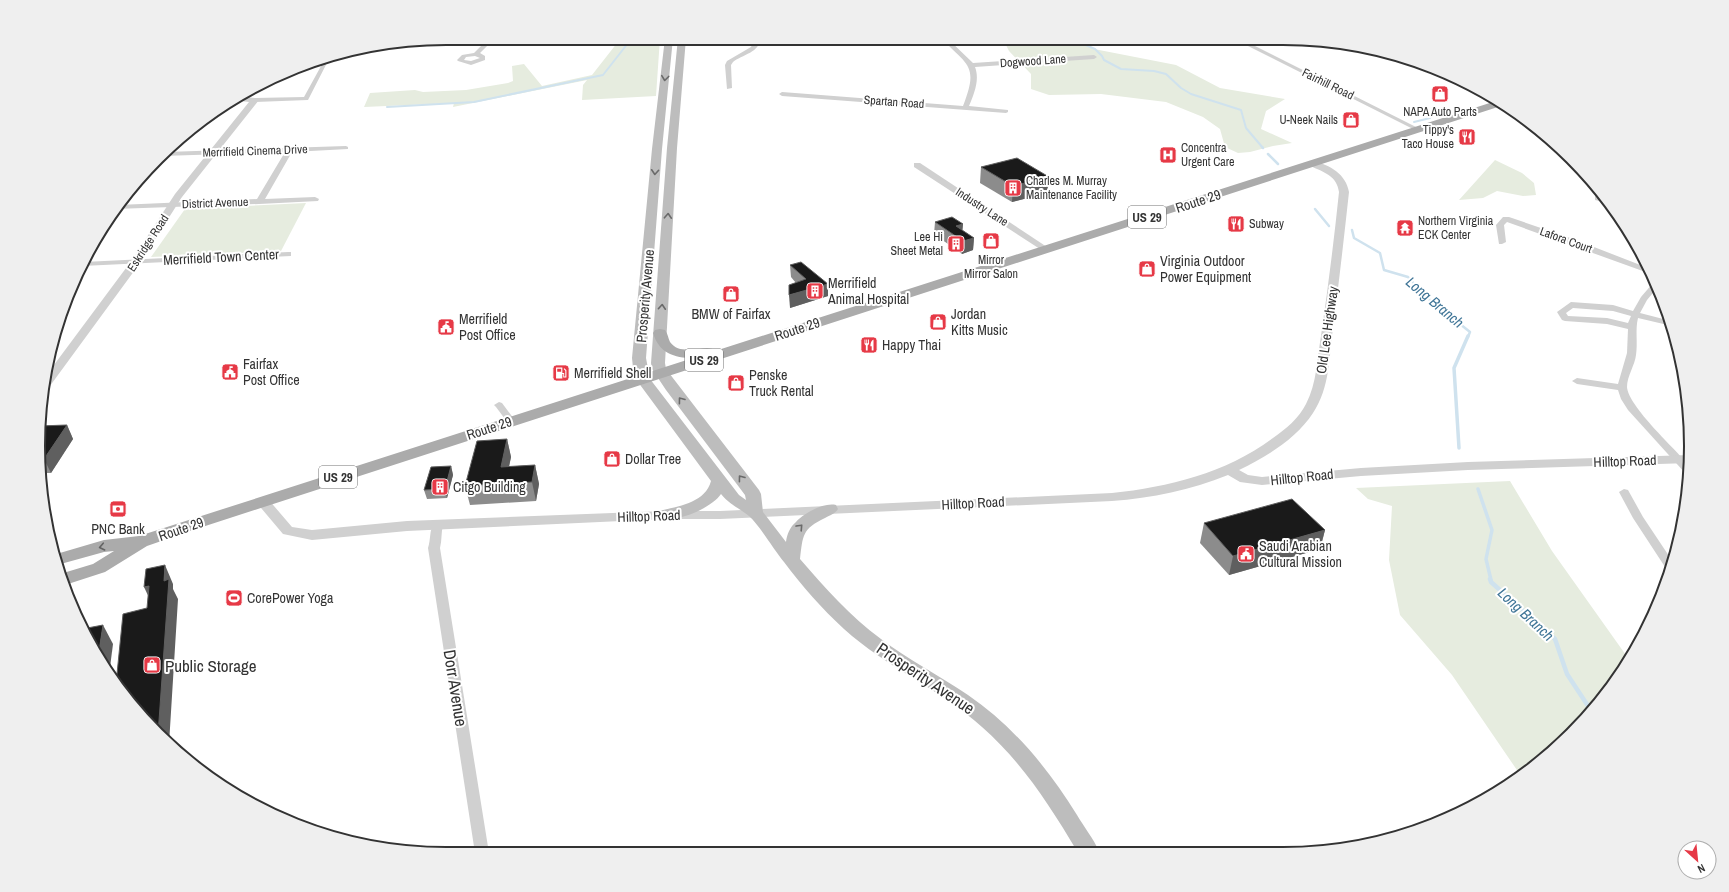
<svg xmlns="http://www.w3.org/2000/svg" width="1729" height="892" font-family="'Archivo Narrow',sans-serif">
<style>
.green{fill:#e6ecdf}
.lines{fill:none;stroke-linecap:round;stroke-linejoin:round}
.stream-far3{stroke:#cfe2ee;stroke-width:2}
.stream-far2{stroke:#cfe2ee;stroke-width:2.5}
.stream-far1{stroke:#cfe2ee;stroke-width:3.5}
.stream{stroke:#cfe2ee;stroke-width:4.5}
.minor{fill:#d0d0d0;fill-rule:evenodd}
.tertiary{fill:#d0d0d0;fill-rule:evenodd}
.secondary{fill:#bdbdbd;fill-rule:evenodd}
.primary{fill:#ababab;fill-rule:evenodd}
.wall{fill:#8c8c8c}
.shaded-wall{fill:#5f5f5f}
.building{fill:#1a1a1a;stroke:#5f5f5f}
.oneway{stroke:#6a6a6a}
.oneway2{stroke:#636363}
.labels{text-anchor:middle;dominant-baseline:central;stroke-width:4;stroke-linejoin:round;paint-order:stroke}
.far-street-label{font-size:12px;fill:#333;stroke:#fff}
.far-poi-label{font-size:12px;fill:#333;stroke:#fff;text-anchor:start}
.shield{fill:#fff;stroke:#707070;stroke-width:1}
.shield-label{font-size:13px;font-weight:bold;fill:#333}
.street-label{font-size:14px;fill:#333;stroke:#fff}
.poi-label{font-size:14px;fill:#333;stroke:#fff;text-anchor:start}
.water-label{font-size:15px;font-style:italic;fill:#3f7597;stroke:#fff}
.near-poi-label{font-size:17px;fill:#333;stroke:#fff;text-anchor:start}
.near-street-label{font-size:17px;fill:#333;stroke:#fff}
.rim{fill:none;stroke:#333;stroke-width:2}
</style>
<rect width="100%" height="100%" fill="#fff"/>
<g class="green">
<polygon points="621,38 660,38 656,96 582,100 583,85 587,80 453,107 454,103 364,107 370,93 415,90 423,92 466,90 508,83 513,81 512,66 524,64 542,86 592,75"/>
<polygon points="1003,39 1083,39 1094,49 1176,65 1220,88 1285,99 1266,111 1261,129 1292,143 1273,146 1250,152 1238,153 1225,147 1220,129 1203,117 1166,102 1101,94 1049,95 1031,89 1031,74 1009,51"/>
<polygon points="1495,160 1522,173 1534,183 1536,195 1523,196 1497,191 1483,198 1459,200"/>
<polygon points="306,203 281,251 151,257 185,209"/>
<polygon points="1510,481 1552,551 1628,658 1590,715 1531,770 1521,776 1452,675 1400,615 1389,560 1392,506 1368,499 1356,488"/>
</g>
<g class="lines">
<g class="stream-far3">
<polyline points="1072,39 1095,49 1102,56 1104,60 1121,69 1154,71 1166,74 1181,88 1191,94 1241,110 1246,128 1263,148"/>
<polyline points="387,107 474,102 603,75 632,38"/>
<polyline points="1414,122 1430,118"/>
</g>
<g class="stream-far2">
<polyline points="1262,147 1263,148"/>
<polyline points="1268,154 1278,164"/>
<polyline points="1315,209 1329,226"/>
<polyline points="1352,230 1354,238 1380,253 1384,270 1408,277 1425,296 1470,332 1468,337"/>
</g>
<g class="stream-far1">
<polyline points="1459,448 1454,368 1468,336"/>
<polyline points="1478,489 1492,530 1486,559 1491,580"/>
</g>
<polyline class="stream" points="1490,579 1491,582 1555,639 1567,674 1592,712"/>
<g class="minor">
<path d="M489 38H495L480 53 485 56V60L471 65 458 61 457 60 462 55 474 53ZM475 56 480 58 471 61 464 60 466 57Z"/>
<polygon points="667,38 691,38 669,41"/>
<path d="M753 38H759C762 52 741 55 733 62L731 65 732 88 727 89 725 65 727 61 751 47 754 41Z"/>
<path d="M941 38 948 39 973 63 1094 55 1097 57 1094 59 975 67C980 80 974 94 969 106L1008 110V112L1006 113 782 96 779 94 782 92 963 106C979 65 968 66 941 38Z"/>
<polygon points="1180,39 1191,39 1171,44 1168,42"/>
<polygon points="1234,39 1241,39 1422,130 1417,131"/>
<polygon points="331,55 308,100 255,102 252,100 255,98 304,97 326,57"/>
<polygon points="346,146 348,147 348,149 292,152 265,199 315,197 319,199 318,201 259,204 115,209 118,205 257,199 285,152 162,156 166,152"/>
<polygon points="914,163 920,163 1050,249 1049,251 1043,251 914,167"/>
<polygon points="1595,196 1605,198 1608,203 1595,200"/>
<polygon points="1503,217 1509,217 1576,240 1648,268 1651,274 1507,222 1504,225 1506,242 1502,244 1499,244 1496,225"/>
<polygon points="288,252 291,252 291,256 82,266 84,262"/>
<path d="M1653 283H1655L1657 288 1647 300 1640 313 1671 321 1672 326 1638 318C1635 330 1638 342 1636 355 1635 365 1627 376 1627 387 1628 406 1676 450 1690 466V475L1686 474 1628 410 1621 399 1618 390 1577 384 1572 381 1577 378 1618 384 1627 353 1628 329 1607 324 1565 321 1562 320 1557 312 1571 302 1613 305 1633 311 1641 297ZM1573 308 1613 311 1631 316 1628 323 1607 318 1568 316 1566 313Z"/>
<polygon points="499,402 502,403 514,419 516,421 514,423 508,423 496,407 494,405"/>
<polygon points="1624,489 1628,490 1643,517 1673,562 1670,571 1667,570 1633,518 1619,492"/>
<path d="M438 521 442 523 443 525C441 533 442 540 440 548L489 853H475L428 548C431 539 429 531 434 523Z"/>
</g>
<g class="tertiary">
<polygon points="237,96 255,98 259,100 182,197 140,263 47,390 43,391 45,377 132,260 175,194 249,102 231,100"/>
<path d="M1313 161C1330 165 1346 174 1349 192 1344 237 1339 283 1333 328 1329 357 1330 388 1313 413 1296 439 1266 457 1239 470L1248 475 1262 477 1361 468 1468 462 1690 455V463L1468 470 1361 476 1262 485 1240 482 1228 475C1191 490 1152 498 1112 501L720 519H665L407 531 312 540 283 534 256 502 258 499 263 498 268 499 292 527 312 530 407 521 665 511H720L1112 493C1169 487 1226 473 1273 438 1286 429 1299 418 1306 404 1317 383 1317 359 1321 336 1328 288 1334 240 1339 192 1337 176 1324 172 1310 166L1308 164 1310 162Z"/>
</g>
<path class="secondary" d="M665 38H673L662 149 646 358 650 379 739 495 746 500 745 495 666 390 652 369 651 363 667 148 678 38H686L677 148 665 363 666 369 759 490 761 494 763 512 786 542C787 534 790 527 796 522 804 513 824 502 836 505L838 509C835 514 830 515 825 518 802 529 803 535 800 559 825 588 850 616 881 639 909 660 940 676 968 695 1013 726 1048 768 1077 815 1084 827 1093 838 1099 851H1077C1050 806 1022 762 982 727 940 689 886 667 844 629 822 609 802 586 784 562 774 550 760 526 749 516 739 508 730 505 721 494 712 508 676 523 659 519L657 515 659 511C679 506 705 503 711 481L638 382 633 368 632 358 652 149Z"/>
<path class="primary" d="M1496 101 1504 105 193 530 147 546 105 572 68 584 65 586 60 574 93 564 114 551 104 552 57 565 53 555 104 540 139 536 693 358C674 358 659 353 653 333L655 330 660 329 665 330C668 334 668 338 670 342 680 356 700 346 713 349L715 351Z"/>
</g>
<g class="wall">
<polygon points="981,167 1049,177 1047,193 1012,202 980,183"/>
<polygon points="935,222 963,224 962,230 974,238 973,250 962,254 934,234"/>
<polygon points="790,265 828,284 828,296 790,308 796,283 791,277"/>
<polygon points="67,425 73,439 51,473 41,473 39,426"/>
<polygon points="507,439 511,457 509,467 535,465 539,484 536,501 470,505 465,486"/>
<polygon points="451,466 453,475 447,498 427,499 424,490"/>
<polygon points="1204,523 1325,530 1320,549 1229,575 1200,543"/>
</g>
<g class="shaded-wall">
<polygon points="1049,177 1047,193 1012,202 1013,186"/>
<polygon points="963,224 962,236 956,226"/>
<polygon points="974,238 973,250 962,254 963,241"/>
<polygon points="828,284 828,296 790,308 789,295"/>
<polygon points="67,425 73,439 51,473 44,459"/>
<polygon points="507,439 511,457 505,484 501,467"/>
<polygon points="535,465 539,484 536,501 532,482"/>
<polygon points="451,466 453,475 447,498 445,489"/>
<polygon points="1325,530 1320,549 1229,575 1233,556"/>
<polygon points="165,565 173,584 173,589 178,599 169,744 158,735 164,581"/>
<polygon points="149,586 153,606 144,587"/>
<polygon points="103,625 113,644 109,675 98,658"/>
</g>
<g class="building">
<polygon points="1017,158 1049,177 1013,186 981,167"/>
<polygon points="952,217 963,224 956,226 974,238 963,241 935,222"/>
<polygon points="801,262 828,284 789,295 789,285 806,279 790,265"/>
<polygon points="67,425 44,459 40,459 39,426"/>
<polygon points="507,439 501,467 535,465 532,482 465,486 477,441"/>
<polygon points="451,466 445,489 424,490 431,467"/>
<polygon points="1292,499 1325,530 1233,556 1204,523"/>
<polygon points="165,565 164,581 169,579 158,735 116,684 123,614 147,608 149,586 144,587 146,569"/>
<polygon points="103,625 98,658 82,629"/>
</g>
<defs><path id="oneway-chevron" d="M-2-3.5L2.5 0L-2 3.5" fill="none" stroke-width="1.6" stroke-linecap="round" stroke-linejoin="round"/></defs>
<g class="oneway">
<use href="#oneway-chevron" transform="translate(665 78) rotate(97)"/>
<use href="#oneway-chevron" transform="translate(655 172) rotate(94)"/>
<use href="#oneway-chevron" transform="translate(668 216) rotate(-87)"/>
<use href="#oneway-chevron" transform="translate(662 307) rotate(-86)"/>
<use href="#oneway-chevron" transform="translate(681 400) rotate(-127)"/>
<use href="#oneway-chevron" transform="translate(741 478) rotate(-127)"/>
<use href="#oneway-chevron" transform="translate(800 527) rotate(-47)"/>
</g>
<use class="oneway2" href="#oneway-chevron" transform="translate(102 547) rotate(168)"/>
<defs>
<g id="shop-square" transform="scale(0.9)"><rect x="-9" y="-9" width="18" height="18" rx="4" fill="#e63946" stroke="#fff"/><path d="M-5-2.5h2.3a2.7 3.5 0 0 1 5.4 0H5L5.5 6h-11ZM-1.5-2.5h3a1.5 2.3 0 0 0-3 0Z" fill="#fff"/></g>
<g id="restaurant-square" transform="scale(0.9)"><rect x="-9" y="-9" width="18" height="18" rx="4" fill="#e63946" stroke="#fff"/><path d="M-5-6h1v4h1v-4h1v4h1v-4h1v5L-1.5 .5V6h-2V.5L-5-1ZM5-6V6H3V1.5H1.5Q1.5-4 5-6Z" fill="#fff"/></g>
<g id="hospital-square" transform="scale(0.9)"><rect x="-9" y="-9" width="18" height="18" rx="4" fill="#e63946" stroke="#fff"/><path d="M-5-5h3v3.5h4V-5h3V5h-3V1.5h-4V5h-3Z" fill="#fff"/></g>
<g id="building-square" transform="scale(0.9)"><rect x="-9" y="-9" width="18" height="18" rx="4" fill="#e63946" stroke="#fff"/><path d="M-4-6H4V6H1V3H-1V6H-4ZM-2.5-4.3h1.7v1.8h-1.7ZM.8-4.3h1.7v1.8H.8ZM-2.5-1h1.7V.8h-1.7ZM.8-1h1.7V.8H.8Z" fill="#fff"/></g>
<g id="temple-square" transform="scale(0.9)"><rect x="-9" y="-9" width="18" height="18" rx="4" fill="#e63946" stroke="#fff"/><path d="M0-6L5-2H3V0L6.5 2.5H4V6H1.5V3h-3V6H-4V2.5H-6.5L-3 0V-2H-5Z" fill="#fff"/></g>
<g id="civic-square" transform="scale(0.9)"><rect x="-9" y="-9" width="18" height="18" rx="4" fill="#e63946" stroke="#fff"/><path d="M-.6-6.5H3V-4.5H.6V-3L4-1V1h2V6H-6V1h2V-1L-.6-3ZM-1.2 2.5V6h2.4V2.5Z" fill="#fff"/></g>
<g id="fuel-square" transform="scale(0.9)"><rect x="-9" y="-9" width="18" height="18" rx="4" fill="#e63946" stroke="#fff"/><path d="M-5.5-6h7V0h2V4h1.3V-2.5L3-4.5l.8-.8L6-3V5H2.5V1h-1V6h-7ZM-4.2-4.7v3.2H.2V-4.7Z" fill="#fff"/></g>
<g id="bank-square" transform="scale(0.9)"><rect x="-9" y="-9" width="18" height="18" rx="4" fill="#e63946" stroke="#fff"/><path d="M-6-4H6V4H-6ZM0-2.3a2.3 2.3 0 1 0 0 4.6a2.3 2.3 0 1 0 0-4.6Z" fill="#fff"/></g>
<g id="stadium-square" transform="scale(0.9)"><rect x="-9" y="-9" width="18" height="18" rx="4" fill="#e63946" stroke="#fff"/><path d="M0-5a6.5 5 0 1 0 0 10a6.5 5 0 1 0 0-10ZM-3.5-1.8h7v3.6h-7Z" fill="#fff"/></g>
</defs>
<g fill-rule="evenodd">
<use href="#shop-square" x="1440" y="94"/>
<use href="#shop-square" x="1351" y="120"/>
<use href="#restaurant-square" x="1467" y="137"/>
<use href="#hospital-square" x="1168" y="155"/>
<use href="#building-square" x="1013" y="188"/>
<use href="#restaurant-square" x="1236" y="224"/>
<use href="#temple-square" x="1405" y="228"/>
<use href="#shop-square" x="991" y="241"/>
<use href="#building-square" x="956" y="244"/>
<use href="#shop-square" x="1147" y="269"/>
<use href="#building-square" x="815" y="291"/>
<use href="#shop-square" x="731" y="294"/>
<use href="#shop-square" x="938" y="322"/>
<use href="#civic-square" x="446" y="327"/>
<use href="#restaurant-square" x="869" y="345"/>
<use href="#civic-square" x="230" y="372"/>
<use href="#fuel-square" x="561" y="373"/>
<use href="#shop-square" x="736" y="383"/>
<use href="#shop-square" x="612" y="459"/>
<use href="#building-square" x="440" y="487"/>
<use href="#bank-square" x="118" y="509"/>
<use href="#civic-square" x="1246" y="554"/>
<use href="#stadium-square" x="234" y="598"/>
<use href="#shop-square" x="152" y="665"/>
</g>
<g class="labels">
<g class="far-street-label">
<text transform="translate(1033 61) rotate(-4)">Dogwood Lane</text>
<text transform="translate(1328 84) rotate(26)">Fairhill Road</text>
<text transform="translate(894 102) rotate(4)">Spartan Road</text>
<text transform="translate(255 151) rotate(-2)">Merrifield Cinema Drive</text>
<text transform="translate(215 203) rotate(-2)">District Avenue</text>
<text transform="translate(982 207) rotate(33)">Industry Lane</text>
<text transform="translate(1566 240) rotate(20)">Lafora Court</text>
<text transform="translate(148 243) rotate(-57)">Eskridge Road</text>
</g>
<g class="far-poi-label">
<text x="1440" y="112" text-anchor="middle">NAPA Auto Parts</text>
<text x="1338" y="120" text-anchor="end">U-Neek Nails</text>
<text x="1454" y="130" text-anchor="end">Tippy's<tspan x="1454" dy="14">Taco House</tspan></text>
<text x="1181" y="148">Concentra<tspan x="1181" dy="14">Urgent Care</tspan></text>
<text x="1026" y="181">Charles M. Murray<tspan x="1026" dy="14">Maintenance Facility</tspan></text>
<text x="1418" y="221">Northern Virginia<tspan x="1418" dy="14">ECK Center</tspan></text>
<text x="1249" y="224">Subway</text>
<text x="943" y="237" text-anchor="end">Lee Hi<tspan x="943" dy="14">Sheet Metal</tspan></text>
<text x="991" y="260" text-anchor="middle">Mirror<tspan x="991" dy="14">Mirror Salon</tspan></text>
</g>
<g class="shield">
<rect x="1128" y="206" width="38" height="22" rx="3"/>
<rect x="685" y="349" width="38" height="22" rx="3"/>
<rect x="319" y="466" width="38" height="22" rx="3"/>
</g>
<g class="shield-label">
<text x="1147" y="217">US 29</text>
<text x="704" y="360">US 29</text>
<text x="338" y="477">US 29</text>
</g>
<g class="street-label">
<text transform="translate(1198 201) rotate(-18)">Route 29</text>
<text transform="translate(221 257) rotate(-3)">Merrifield Town Center</text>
<text transform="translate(645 296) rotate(-85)">Prosperity Avenue</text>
<text transform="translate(797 329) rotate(-18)">Route 29</text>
<text transform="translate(1327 330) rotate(-82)">Old Lee Highway</text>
<text transform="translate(489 428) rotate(-18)">Route 29</text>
<text transform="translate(1625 461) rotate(-2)">Hilltop Road</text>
<text transform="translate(1302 477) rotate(-6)">Hilltop Road</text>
<text transform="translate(973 503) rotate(-3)">Hilltop Road</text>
<text transform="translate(649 516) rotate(-2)">Hilltop Road</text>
<text transform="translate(181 529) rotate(-19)">Route 29</text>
</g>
<g class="poi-label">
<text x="1160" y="261">Virginia Outdoor<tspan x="1160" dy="16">Power Equipment</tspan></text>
<text x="828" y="283">Merrifield<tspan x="828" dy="16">Animal Hospital</tspan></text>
<text x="731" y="314" text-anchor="middle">BMW of Fairfax</text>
<text x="951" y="314">Jordan<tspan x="951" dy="16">Kitts Music</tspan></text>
<text x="459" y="319">Merrifield<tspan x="459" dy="16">Post Office</tspan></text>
<text x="882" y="345">Happy Thai</text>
<text x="243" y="364">Fairfax<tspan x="243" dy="16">Post Office</tspan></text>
<text x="574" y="373">Merrifield Shell</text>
<text x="749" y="375">Penske<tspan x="749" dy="16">Truck Rental</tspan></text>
<text x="625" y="459">Dollar Tree</text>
<text x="453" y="487">Citgo Building</text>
<text x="118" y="529" text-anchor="middle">PNC Bank</text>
<text x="1259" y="546">Saudi Arabian<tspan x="1259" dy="16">Cultural Mission</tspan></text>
<text x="247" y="598">CorePower Yoga</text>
</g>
<g class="water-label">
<text transform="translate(1435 302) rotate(40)">Long Branch</text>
<text transform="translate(1526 614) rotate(43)">Long Branch</text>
</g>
<g class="near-poi-label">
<text x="165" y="665">Public Storage</text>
</g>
<g class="near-street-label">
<text transform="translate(926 678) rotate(34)">Prosperity Avenue</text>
<text transform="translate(456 688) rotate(81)">Dorr Avenue</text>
</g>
</g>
<path d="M0 0H1729V892H0ZM446 45H1283A401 401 0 0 1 1684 446V446A401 401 0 0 1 1283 847H446A401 401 0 0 1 45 446V446A401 401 0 0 1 446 45Z" fill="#efefef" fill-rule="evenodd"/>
<path class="rim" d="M446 45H1283A401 401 0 0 1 1684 446V446A401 401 0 0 1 1283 847H446A401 401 0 0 1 45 446V446A401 401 0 0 1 446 45Z"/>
<g transform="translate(1697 860) rotate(153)"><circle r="19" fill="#ffffff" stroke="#adadad"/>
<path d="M0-3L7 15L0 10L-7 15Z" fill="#e63946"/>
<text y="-6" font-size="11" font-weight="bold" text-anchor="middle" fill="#333333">N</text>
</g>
</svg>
